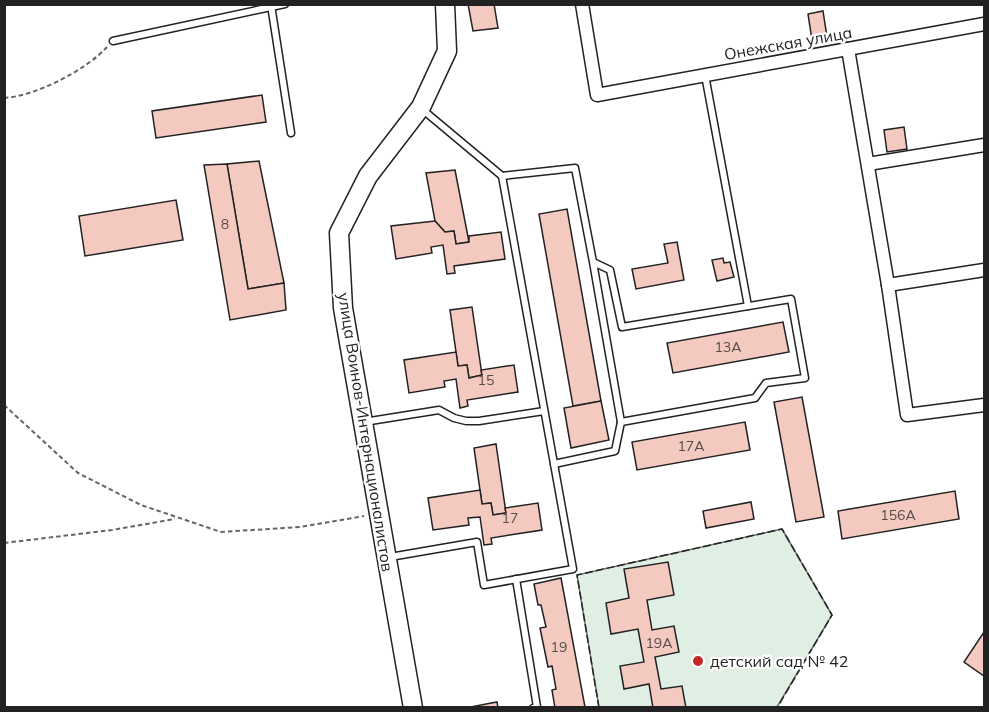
<svg xmlns="http://www.w3.org/2000/svg" width="989" height="712" font-family="Mulish,sans-serif">
<style>
.green{fill:#e0efe3;stroke:#6f6f6f;stroke-width:1.5}
.building{fill:#f3c9c0;stroke:#222;stroke-width:1.5}
.lines{fill:none;stroke-linecap:round;stroke-linejoin:round}
.lane-casing{stroke:#222;stroke-width:9}
.street-casing{stroke:#222;stroke-width:15}
.secondary-casing{stroke:#222;stroke-width:21}
.path{stroke:#646464;stroke-width:2;stroke-dasharray:4.5 3;stroke-linecap:butt}
.lane{stroke:#fff;stroke-width:6}
.street{stroke:#fff;stroke-width:12}
.secondary{stroke:#fff;stroke-width:18}
.fence{stroke:#222;stroke-width:1.5;stroke-dasharray:8 3;stroke-linecap:butt}
.poi-dot{fill:#c62828;stroke:#fff;stroke-width:2}
.labels{text-anchor:middle;dominant-baseline:central;stroke-width:4.5;stroke-linejoin:round;paint-order:stroke}
.number-label{font-size:14px;fill:#564c4a}
.street-label{font-size:16px;fill:#222;stroke:#fff}
.poi-label{font-size:16px;fill:#222;stroke:#fff;text-anchor:start}
</style>
<rect width="100%" height="100%" fill="#fff"/>
<polygon class="green" points="782,529 832,615 777,707 599,707 577,575"/>
<g class="building">
<polygon points="468,4 494,4 498,28 473,31"/>
<polygon points="823,11 827,37 812,40 808,14"/>
<polygon points="262,95 266,122 156,138 152,111"/>
<polygon points="904,127 907,149 887,152 884,130"/>
<polygon points="259,161 284,283 248,289 227,164"/>
<polygon points="227,164 248,289 284,283 286,310 230,320 204,165"/>
<polygon points="455,170 469,242 456,244 454,231 445,232 435,221 426,173"/>
<polygon points="176,200 183,240 85,256 79,216"/>
<polygon points="567,209 601,401 573,406 539,214"/>
<polygon points="435,221 445,232 454,231 456,244 469,242 469,236 501,232 505,259 454,266 455,273 447,274 443,245 431,247 432,253 396,259 391,226"/>
<polygon points="677,242 684,280 636,289 632,269 668,263 664,244"/>
<polygon points="723,258 724,263 730,262 734,277 717,281 712,260"/>
<polygon points="472,307 482,375 469,378 467,365 458,366 450,310"/>
<polygon points="783,322 789,352 673,373 667,343"/>
<polygon points="456,352 458,366 467,365 469,378 482,375 481,370 514,365 518,392 467,400 468,406 460,408 456,379 444,381 445,387 409,393 404,360"/>
<polygon points="802,397 824,517 796,522 774,402"/>
<polygon points="601,401 609,440 571,448 564,408"/>
<polygon points="745,422 750,450 637,470 632,442"/>
<polygon points="496,444 506,513 493,515 491,503 482,504 474,448"/>
<polygon points="480,490 482,504 491,503 493,515 506,513 505,508 538,503 542,530 491,538 492,544 484,545 480,517 468,518 469,525 433,530 428,498"/>
<polygon points="955,491 959,519 842,539 838,511"/>
<polygon points="751,502 754,519 706,528 703,511"/>
<polygon points="668,562 674,595 647,600 652,630 674,626 679,652 655,657 661,689 682,686 686,708 653,708 649,684 624,689 620,666 644,662 638,629 611,634 606,603 629,598 624,569"/>
<polygon points="561,578 585,707 584,708 555,708 552,690 556,689 552,666 548,667 540,628 546,627 541,605 538,605 534,584"/>
<polygon points="984,632 984,676 964,662"/>
<polygon points="497,702 498,708 470,708 470,707"/>
</g>
<g class="lines">
<g class="lane-casing">
<g id="lane">
<polyline points="271,5 291,133"/>
<polyline points="113,41 285,4"/>
<polyline points="705,75 748,306"/>
<polyline points="423,110 502,176 575,168 593,262 610,270 622,327 791,299 805,378 766,383 755,398 621,422 593,262"/>
<polyline points="364,422 439,410 454,418 466,421 479,421 544,411"/>
<polyline points="554,464 615,451 621,422"/>
<polyline points="390,557 477,542 484,585 573,569 502,176"/>
<polyline points="516,579 537,707 533,708"/>
</g>
</g>
<g class="street-casing">
<g id="street">
<polyline points="582,4 597,95 984,24"/>
<polyline points="848,49 888,285 907,415 984,405"/>
<polyline points="868,164 984,145"/>
<polyline points="888,285 984,270"/>
</g>
</g>
<g class="secondary-casing">
<polyline id="secondary" points="413,708 343,308 339,233 368,176 421,107 447,51 445,4"/>
</g>
<g class="path">
<path d="M4 98C36 96 86 70 107 47"/>
<polyline points="4,405 78,473 141,505 221,532 300,527 364,516"/>
<polyline points="4,543 112,530 175,519"/>
</g>
<use href="#lane" class="lane"/>
<use href="#street" class="street"/>
<use href="#secondary" class="secondary"/>
<polyline class="fence" points="599,708 577,575 782,529 832,615 777,708"/>
</g>
<circle class="poi-dot" cx="698" cy="661" r="6"/>
<g class="labels">
<g class="number-label">
<text x="225" y="224">8</text>
<text x="728" y="347">13А</text>
<text x="486" y="380">15</text>
<text x="691" y="446">17А</text>
<text x="898" y="515">156А</text>
<text x="510" y="518">17</text>
<text x="659" y="643">19А</text>
<text x="559" y="647">19</text>
</g>
<g class="street-label">
<text transform="translate(788 43) rotate(-10)">Онежская улица</text>
<text transform="translate(366 432) rotate(81)">улица Воинов-Интернационалистов</text>
</g>
<g class="poi-label">
<text x="710" y="661">детский сад № 42</text>
</g>
</g>
<rect width="989" height="712" fill="none" stroke="#222222" stroke-width="12"/>
</svg>
